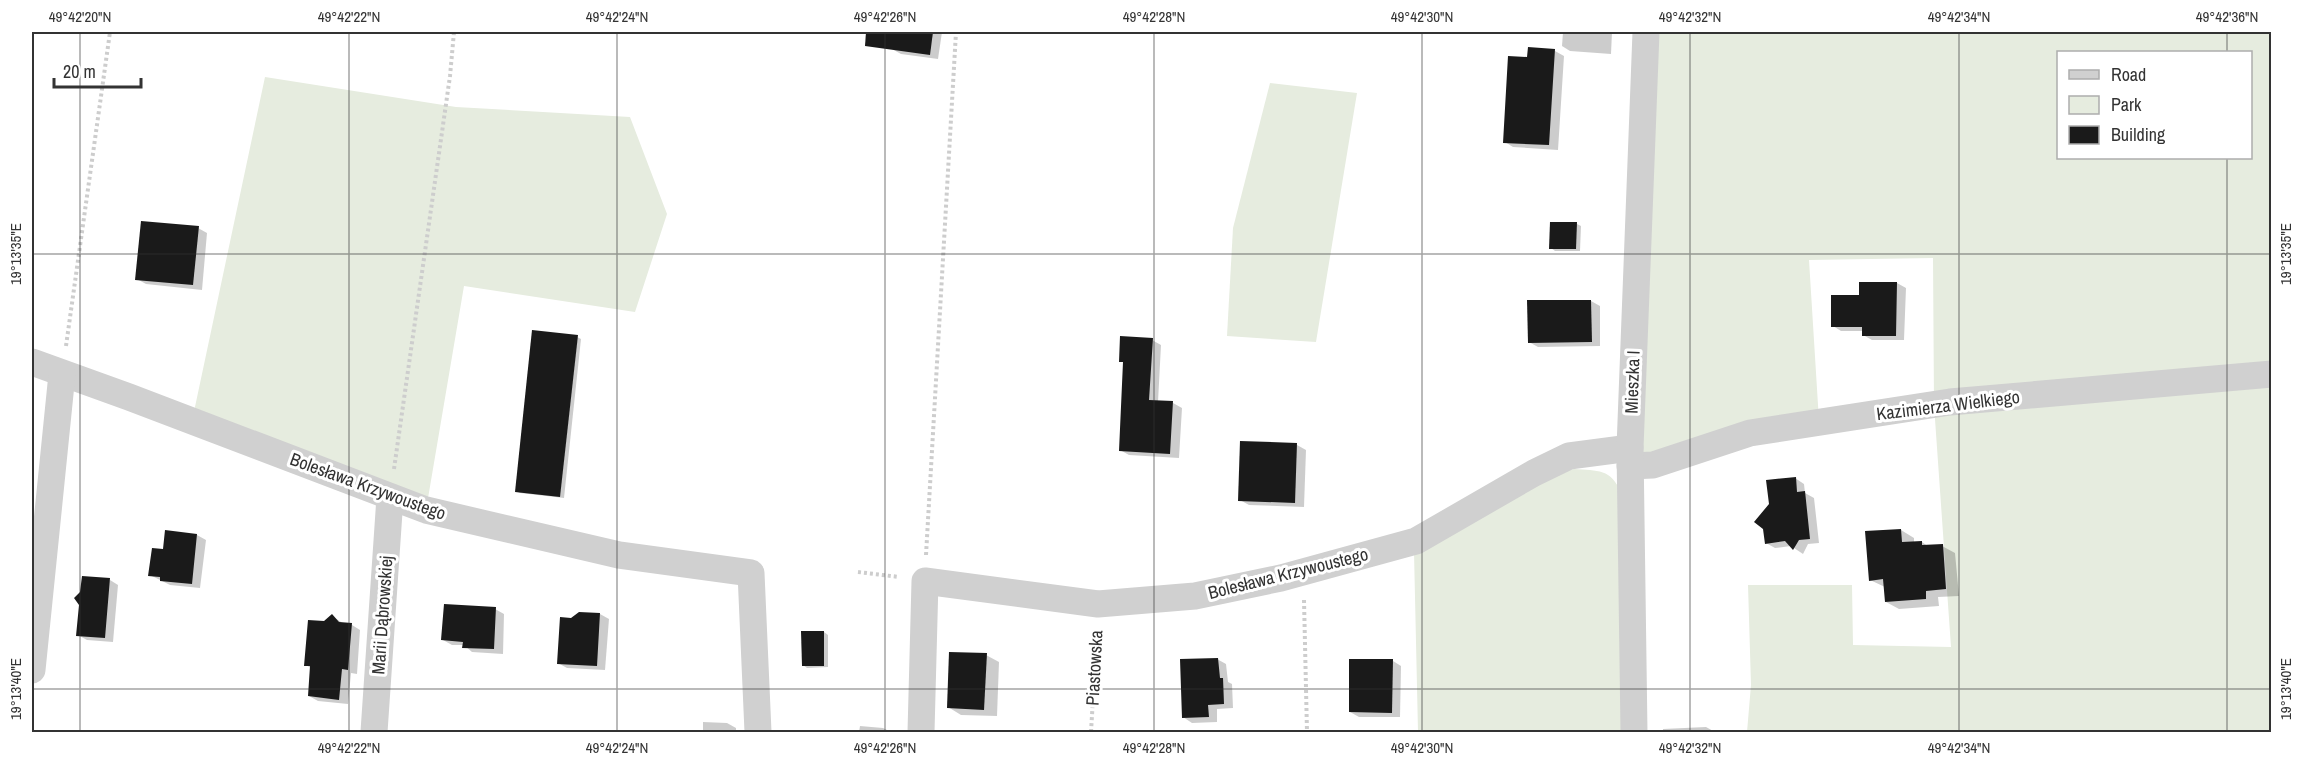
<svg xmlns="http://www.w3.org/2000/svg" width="2303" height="764" font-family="'Archivo Narrow',sans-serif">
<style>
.green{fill:#e6ecdf;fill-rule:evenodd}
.shadow{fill:#0003}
.building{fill:#1a1a1a}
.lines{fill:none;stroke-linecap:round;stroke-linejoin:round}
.path{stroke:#cdcdcd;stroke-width:4;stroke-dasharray:3 3;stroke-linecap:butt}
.street{stroke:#d0d0d0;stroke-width:27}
.ticks{fill:none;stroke:#333;stroke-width:1.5;stroke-opacity:0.45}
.labels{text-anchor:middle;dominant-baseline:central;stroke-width:6;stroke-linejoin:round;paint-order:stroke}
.street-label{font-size:18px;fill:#333;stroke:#fff}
.neatline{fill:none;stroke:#333;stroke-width:2}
.ticks-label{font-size:15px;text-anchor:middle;fill:#333}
</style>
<rect width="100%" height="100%" fill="#fff"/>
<g class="green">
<path d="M1646 32H2271V732H1747L1751 685 1748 585H1852L1853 645 1951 647 1934 405 1933 258 1809 260 1819 421 1653 465 1630 448ZM2058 52H2250V158H2058Z"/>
<polygon points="265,77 456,107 630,117 667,214 635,312 464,286 426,510 192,421"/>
<polygon points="1270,83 1357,93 1316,342 1227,336 1233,228"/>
<path d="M1574 469C1598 471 1611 468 1621 493L1623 732H1418L1414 552 1546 474Z"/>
</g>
<g class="shadow">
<polygon points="894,32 942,32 938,59 901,54 892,49"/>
<polygon points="1563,32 1612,32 1611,54 1570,51 1562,46"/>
<polygon points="1529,49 1555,51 1564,56 1558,150 1513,147 1505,142 1529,58"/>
<polygon points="1577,224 1581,226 1580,251 1555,251 1551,248"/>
<polygon points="198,228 207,233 202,290 146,284 137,279"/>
<polygon points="1897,283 1906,288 1904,340 1872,340 1863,335 1863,331 1841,331 1833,326"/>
<polygon points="1591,301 1600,306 1600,346 1538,347 1529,342 1529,302"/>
<polygon points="577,337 581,339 564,498 520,493 516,491"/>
<polygon points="1152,340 1161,345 1158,402 1173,403 1182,408 1179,458 1129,455 1120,450 1125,363 1120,361"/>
<polygon points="1297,445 1306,450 1304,507 1249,505 1240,500"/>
<polygon points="1795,478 1804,484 1805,493 1814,498 1819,543 1808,544 1803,554 1791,546 1775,548 1766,543"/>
<polygon points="1901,530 1914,538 1914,543 1922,542 1929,547 1942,546 1955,553 1959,596 1938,597 1939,606 1899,609 1886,602 1885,587 1870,580"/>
<polygon points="166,531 197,535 206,540 200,588 170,585 150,575 164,551"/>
<polygon points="110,580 118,585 113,642 87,640 78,635"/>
<polygon points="495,609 504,614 503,654 472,652 464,645 452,645 443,640"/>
<polygon points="600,614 609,619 605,670 567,668 558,663 572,619"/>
<polygon points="332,616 344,624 352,625 360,630 357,674 351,673 348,704 318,701 309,696 311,668 306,665"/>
<polygon points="824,632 828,635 828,667 807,668 803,665"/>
<polygon points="986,655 999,662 997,716 961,715 948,707"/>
<polygon points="1217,659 1226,664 1228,682 1232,684 1233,708 1217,709 1217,722 1192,723 1183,717"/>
<polygon points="1393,661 1401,666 1400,717 1359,717 1350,712"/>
<polygon points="703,722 727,723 736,728 736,732 703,732"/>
<polygon points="860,726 883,728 887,730 887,732 859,732"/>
<polygon points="1706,727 1715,732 1663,732 1663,729"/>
</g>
<g class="building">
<polygon points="866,32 933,32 930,55 865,46"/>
<polygon points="1528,47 1555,49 1549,145 1503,143 1508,56 1527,57"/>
<polygon points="141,221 199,226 193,285 135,280"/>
<polygon points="1550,222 1577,222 1576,249 1549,249"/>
<polygon points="1859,282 1897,282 1896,336 1862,336 1862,327 1831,327 1831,295 1859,295"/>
<polygon points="1527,300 1591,300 1592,342 1528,343"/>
<polygon points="532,330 578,335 560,497 515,492"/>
<polygon points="1120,336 1153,338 1149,400 1173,401 1170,454 1119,451 1123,362 1119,362"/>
<polygon points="1240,441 1297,443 1295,503 1238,501"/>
<polygon points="1796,477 1797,492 1805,491 1810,539 1799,540 1793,550 1785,541 1765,544 1763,529 1754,522 1769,504 1766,480"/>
<polygon points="1901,529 1902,542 1922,541 1922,545 1943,544 1946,589 1926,591 1926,599 1885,602 1883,579 1869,581 1865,531"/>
<polygon points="165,530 197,534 192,584 160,581 160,577 148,576 152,548 163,549"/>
<polygon points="82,576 110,578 105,638 76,636 79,605 74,598 80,592"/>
<polygon points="444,604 496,607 494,649 462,648 463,642 441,640"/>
<polygon points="579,612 600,613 597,666 557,664 560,617 571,618"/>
<polygon points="332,614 339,622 352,623 348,670 342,669 339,700 308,696 310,666 304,666 308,620 324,621"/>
<polygon points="801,631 824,631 824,666 802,666"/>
<polygon points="949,652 987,653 984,710 947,708"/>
<polygon points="1218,658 1220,678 1223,678 1224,704 1208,705 1209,717 1182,718 1180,659"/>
<polygon points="1349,659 1393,659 1392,713 1349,712"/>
</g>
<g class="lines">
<g class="path">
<polyline points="66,346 110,32"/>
<polyline points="394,469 450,76 454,32"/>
<polyline points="926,555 956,32"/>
<polyline points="858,572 899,577"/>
<polyline points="1304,600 1307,732"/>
<polyline points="1091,732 1097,631"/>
</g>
<g class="street">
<polyline points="32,362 129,397 426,510 619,555 751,573 758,732"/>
<polyline points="1630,466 1653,465 1750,433 1950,402 2272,374"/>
<polyline points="32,670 62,374"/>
<polyline points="374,732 390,497"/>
<polyline points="921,732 925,581 1098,604 1195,596 1281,578 1416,541 1534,473 1569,456 1630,448"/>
<polyline points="1634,732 1630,448 1646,32"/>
</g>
</g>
<path class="ticks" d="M80 32V732M349 32V732M617 32V732M885 32V732M1154 32V732M1422 32V732M1690 32V732M1959 32V732M2227 32V52M2227 158V732M32 254H2272M32 689H2272"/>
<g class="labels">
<g class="street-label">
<text transform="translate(1632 382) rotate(-88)">Mieszka I</text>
<text transform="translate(1948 405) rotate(-7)">Kazimierza Wielkiego</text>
<text transform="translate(368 486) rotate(20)">Bolesława Krzywoustego</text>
<text transform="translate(1288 573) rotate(-14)">Bolesława Krzywoustego</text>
<text transform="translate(382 615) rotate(-86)">Marii Dąbrowskiej</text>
<text transform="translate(1094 668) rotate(-87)">Piastowska</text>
</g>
</g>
<rect width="2303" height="764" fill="none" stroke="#ffffff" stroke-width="66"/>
<rect x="2057" y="51" width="195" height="108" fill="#ffffff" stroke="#adadad" stroke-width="1.5"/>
<rect x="2069" y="70" width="30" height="9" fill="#d0d0d0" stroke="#adadad" stroke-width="1.5"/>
<text x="2111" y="81" font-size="18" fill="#333333">Road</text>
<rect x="2069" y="96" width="30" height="18" fill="#e6ecdf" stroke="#adadad" stroke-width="1.5"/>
<text x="2111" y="111" font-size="18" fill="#333333">Park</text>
<rect x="2069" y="126" width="30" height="18" fill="#1a1a1a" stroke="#adadad" stroke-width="1.5"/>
<text x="2111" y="141" font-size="18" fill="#333333">Building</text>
<path d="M54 78v9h87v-9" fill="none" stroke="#333333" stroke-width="3"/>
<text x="63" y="78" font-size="18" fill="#333333" stroke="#ffffff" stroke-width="4.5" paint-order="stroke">20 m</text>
<rect x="33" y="33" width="2237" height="698" class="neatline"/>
<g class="ticks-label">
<text x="80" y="22">49°42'20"N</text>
<text x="349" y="22">49°42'22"N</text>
<text x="617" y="22">49°42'24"N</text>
<text x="885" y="22">49°42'26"N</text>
<text x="1154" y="22">49°42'28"N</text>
<text x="1422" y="22">49°42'30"N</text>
<text x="1690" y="22">49°42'32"N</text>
<text x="1959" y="22">49°42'34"N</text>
<text x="2227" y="22">49°42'36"N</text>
<text transform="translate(2286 254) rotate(-90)" y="5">19°13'35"E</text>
<text transform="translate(16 254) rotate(-90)" y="5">19°13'35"E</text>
<text transform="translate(2286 689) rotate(-90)" y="5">19°13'40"E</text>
<text transform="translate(16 689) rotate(-90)" y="5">19°13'40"E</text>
<text x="349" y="753">49°42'22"N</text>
<text x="617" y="753">49°42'24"N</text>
<text x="885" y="753">49°42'26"N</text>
<text x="1154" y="753">49°42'28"N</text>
<text x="1422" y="753">49°42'30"N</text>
<text x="1690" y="753">49°42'32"N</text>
<text x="1959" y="753">49°42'34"N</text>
</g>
</svg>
